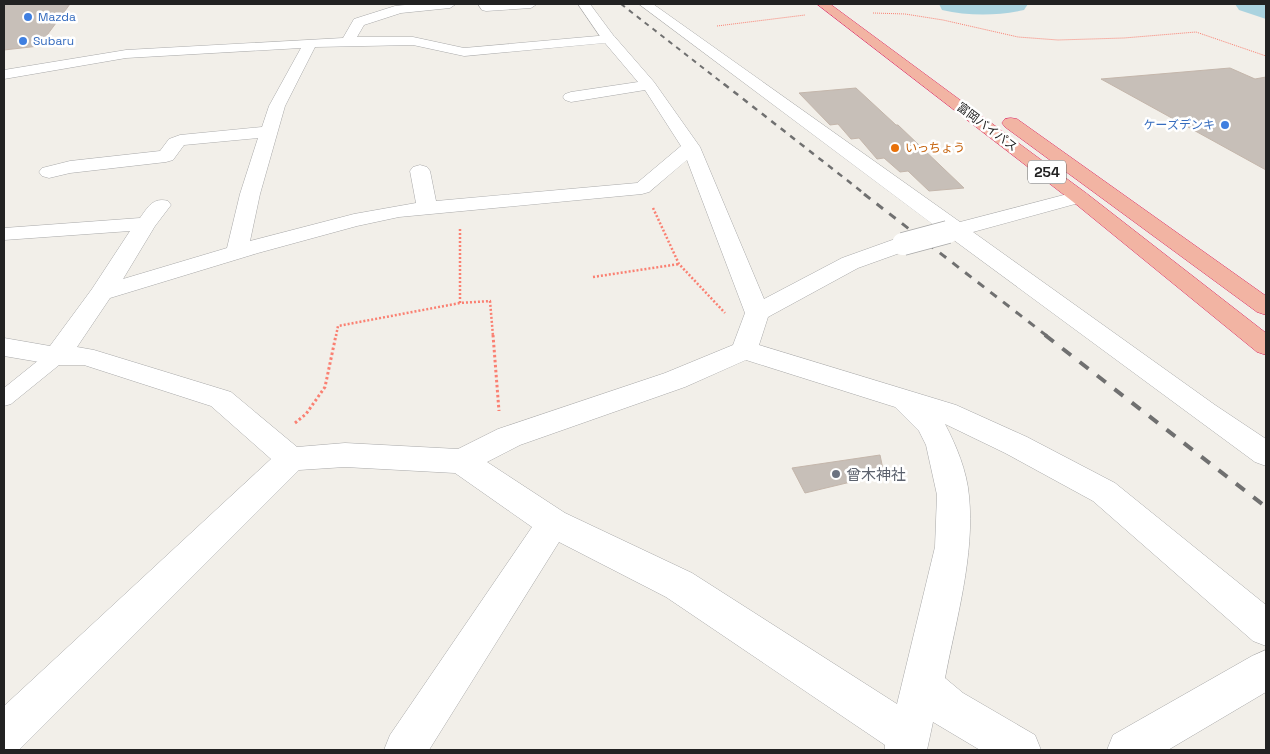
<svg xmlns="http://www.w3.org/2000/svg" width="1270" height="754" font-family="'Space Grotesk','Noto Sans JP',sans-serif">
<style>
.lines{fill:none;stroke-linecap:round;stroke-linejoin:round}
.river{fill:#aad3df;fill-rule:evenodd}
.building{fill:#c7bfb8;stroke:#c4b6ab}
.service-casing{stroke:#a9a9a9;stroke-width:1}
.minor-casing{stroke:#a9a9a9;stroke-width:1}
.tertiary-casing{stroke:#a9a9a9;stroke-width:1}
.trunk-casing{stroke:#dc2a67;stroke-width:1}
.path-far2{stroke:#fa8072;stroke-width:1;stroke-dasharray:1 1;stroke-linecap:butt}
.path-far1{stroke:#fa8072;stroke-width:2.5;stroke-dasharray:2 2;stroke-linecap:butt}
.path{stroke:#fa8072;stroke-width:3;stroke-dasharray:2.5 2.5;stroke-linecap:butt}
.service{fill:#fff;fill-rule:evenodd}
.minor{fill:#fff;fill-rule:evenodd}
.tertiary{fill:#fff;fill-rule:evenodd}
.trunk{fill:#f2b4a3;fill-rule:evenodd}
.rail-far3{stroke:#707070;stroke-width:2;stroke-dasharray:5 5;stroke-linecap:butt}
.rail-far2{stroke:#707070;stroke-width:2.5;stroke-dasharray:6 6;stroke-linecap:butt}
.rail-far1{stroke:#707070;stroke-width:3;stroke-dasharray:8 8;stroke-linecap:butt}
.rail{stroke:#707070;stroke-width:4;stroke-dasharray:11 11;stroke-linecap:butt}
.minor-bridge-casing{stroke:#a9a9a9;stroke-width:24;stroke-linecap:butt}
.minor-bridge{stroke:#fff;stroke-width:22}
.shop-dot{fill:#3f7fe0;stroke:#fff;stroke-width:2}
.food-dot{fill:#e8710a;stroke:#fff;stroke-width:2}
.worship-dot{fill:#6b7280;stroke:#fff;stroke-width:2}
.labels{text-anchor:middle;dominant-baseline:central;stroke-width:5;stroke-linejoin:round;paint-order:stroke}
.far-shop-label{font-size:12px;fill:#366cbe;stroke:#fff;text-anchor:start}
.far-street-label{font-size:12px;fill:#222;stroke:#fff}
.far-food-label{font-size:12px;fill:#c56008;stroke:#fff;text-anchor:start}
.shield{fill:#fff;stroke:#646464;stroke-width:1}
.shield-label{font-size:14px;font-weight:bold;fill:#222}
.worship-label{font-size:15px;fill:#5b616d;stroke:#fff;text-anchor:start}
</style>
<rect width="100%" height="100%" fill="#f2efe9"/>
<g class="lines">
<g class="river">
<path d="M939 4H1028L1024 10C998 16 968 16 942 10Z"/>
<polygon points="1235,4 1266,4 1266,19 1239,10"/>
</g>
</g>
<g class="building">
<polygon points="4,4 70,4 39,46 4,50"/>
<polygon points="1230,68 1255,79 1266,77 1266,170 1101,79"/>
<polygon points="856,88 896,125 898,125 964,188 929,191 908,171 900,172 884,158 877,159 859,138 851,139 838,124 830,125 799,93"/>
<polygon points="880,455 884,474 805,493 792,468"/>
</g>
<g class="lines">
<g class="service-casing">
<polygon id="service" points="57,349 64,351 67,356 64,361 11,404 4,406 4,388 50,351"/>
</g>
<g class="minor-casing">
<g id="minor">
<path d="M415 4H456L450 8 401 13 364 25 357 37H413L464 48 609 35 614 36 654 82 700 147 764 299 842 258 895 239 903 237 911 239 914 244 911 249 858 268 768 317 759 345 956 405 1027 437 1115 483 1266 605V646L1253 641 1093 501 1005 453 945 424C956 445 967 471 969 496 975 555 956 620 945 678L963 693 1035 735 1041 750H980L933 722 927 750H885V745L666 597 559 542 429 750H384L390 735 532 527 455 473 345 467 299 470 19 750H4V706L271 459 211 406 84 365H57L4 356V338L50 346 92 289 130 231 4 240V228L140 218C148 207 153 197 168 201L171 205 155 226 123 279 227 248 240 194 258 138 184 145 173 160 166 162 70 173 49 178 42 176 39 172 42 168 70 161 160 151 169 139 180 135 262 127 269 106 301 48 126 58 4 79V70L126 50 343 38 354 19 395 6ZM605 43 638 82 571 92 565 94 563 97 565 100 571 102 645 90 681 146 637 183 436 201 430 171 427 167 420 165 413 167 410 171 416 203 354 214 250 241 260 194 285 106 315 47 413 45 464 56ZM687 160 745 313 733 345 665 373 498 429 458 449 345 443 297 447 231 392 94 350 77 347 110 298 258 253 357 226 399 217 642 194 649 192ZM746 360 895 407 919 431 926 445 937 495 935 547 897 704 692 573 565 513 487 462 520 445 685 387Z"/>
<polygon points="478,4 537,4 531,8 486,11 482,10"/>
<polygon points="639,4 653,4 960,222 1079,191 1086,193 1089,197 1086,201 973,232 1215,405 1266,439 1266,466 1255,462 951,238 940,237 937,232 939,229"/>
<polygon points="1266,650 1266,692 1168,750 1107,750 1113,735 1252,656"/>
</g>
</g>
<g class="tertiary-casing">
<polygon id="tertiary" points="578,4 590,4 616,39 614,42 604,42"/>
</g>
<g class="trunk-casing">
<g id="trunk">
<polygon points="817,4 830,4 1086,193 1266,333 1266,355 1257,352 1072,201"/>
<polygon points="1011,118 1017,119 1266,296 1266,315 1257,312 1005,127 1002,123 1005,119"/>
</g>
</g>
<g class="path-far2">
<polyline points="873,13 905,14 943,20 1018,37 1058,40 1124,38 1196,32 1266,56"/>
<polyline points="717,26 805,15"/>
</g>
<g class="path-far1">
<polyline points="653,208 679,264 725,313"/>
<polyline points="460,229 460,303 490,301 493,336"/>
<polyline points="593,277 679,264"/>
<polyline points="336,336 338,326 460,303"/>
</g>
<g class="path">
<polyline points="493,335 499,411"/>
<polyline points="295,423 306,414 325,387 336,335"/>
</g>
<use href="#service" class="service"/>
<use href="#minor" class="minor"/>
<use href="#tertiary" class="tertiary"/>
<use href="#trunk" class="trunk"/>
<polyline class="rail-far3" points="621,4 725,85"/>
<polyline class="rail-far2" points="724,84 866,195"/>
<polyline class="rail-far1" points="864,194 1047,336"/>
<polyline class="rail" points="1045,335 1266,507"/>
<g class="minor-bridge-casing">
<polyline id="minor-bridge" points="903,244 948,232"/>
</g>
<use href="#minor-bridge" class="minor-bridge"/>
</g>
<g class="shop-dot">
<circle cx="28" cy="17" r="5"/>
<circle cx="23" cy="41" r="5"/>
<circle cx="1225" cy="125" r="5"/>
</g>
<circle class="food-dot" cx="895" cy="148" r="5"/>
<circle class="worship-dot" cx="836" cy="474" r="5"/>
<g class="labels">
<g class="far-shop-label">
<text x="38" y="17">Mazda</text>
<text x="33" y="41">Subaru</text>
<text x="1215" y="125" text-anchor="end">ケーズデンキ</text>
</g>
<g class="far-street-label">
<text transform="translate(987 127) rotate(37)">富岡バイパス</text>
</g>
<g class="far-food-label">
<text x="905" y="148">いっちょう</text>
</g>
<rect class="shield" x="1028" y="160.5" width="38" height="23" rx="4"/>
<g class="shield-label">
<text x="1047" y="172">254</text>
</g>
<g class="worship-label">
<text x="846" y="474">曾木神社</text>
</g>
</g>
<rect width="1270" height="754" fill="none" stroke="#222222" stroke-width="10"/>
</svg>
